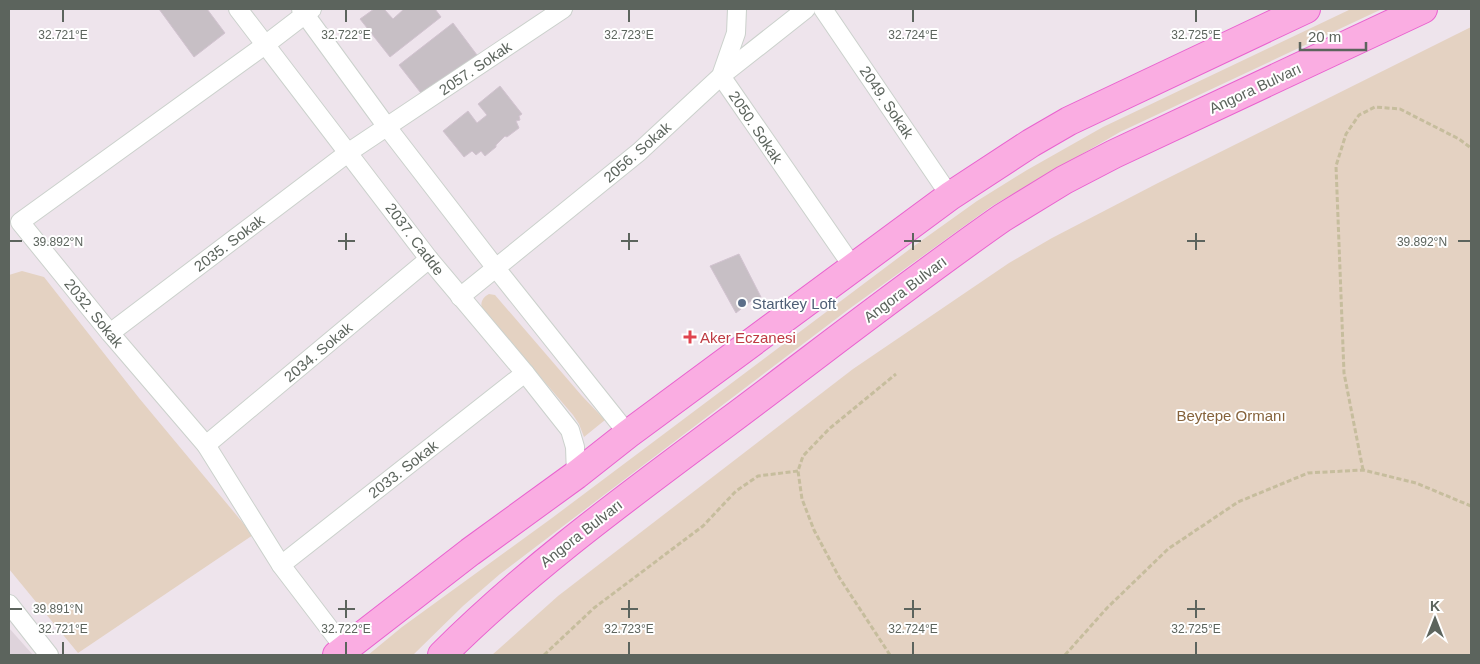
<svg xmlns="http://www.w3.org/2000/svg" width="1480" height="664" font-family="Arial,sans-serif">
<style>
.education{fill:#ded3db}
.green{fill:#e4d2c2}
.building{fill:#c7bfc5;stroke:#d2c3d0}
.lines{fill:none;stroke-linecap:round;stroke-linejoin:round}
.street-casing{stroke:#cbd1cc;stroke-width:20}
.primary-casing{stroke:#e962cf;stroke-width:30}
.path{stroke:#c6bd9d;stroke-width:3;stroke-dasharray:5 2.5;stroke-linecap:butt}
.street{stroke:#fff;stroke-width:18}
.primary{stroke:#faade2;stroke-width:28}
.ticks{fill:none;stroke:#5c645d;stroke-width:2}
.service-dot{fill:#5c6f8a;stroke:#fff;stroke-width:2}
.health-dot{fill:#e0444e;stroke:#fff;stroke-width:2}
.labels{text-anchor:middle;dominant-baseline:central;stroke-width:4;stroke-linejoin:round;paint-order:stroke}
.street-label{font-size:15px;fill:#5c645d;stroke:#fff}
.service-label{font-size:15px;fill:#4e5e75;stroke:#fff;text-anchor:start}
.health-label{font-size:15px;fill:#be3a42;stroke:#fff;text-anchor:start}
.park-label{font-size:15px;fill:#85623b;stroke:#fff}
.ticks-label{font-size:12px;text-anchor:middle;fill:#5c645d;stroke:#fff;stroke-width:4;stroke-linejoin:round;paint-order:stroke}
</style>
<rect width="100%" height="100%" fill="#eee4ec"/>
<polygon class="education" points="9,628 33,655 9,655"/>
<g class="green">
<polygon points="1351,9 1382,9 1120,132 992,206 849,309 500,574 463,606 413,655 368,655 402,627 552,518 914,246 977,201 1027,170 1103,127"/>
<polygon points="1471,27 1471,655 492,655 558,596 853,369 1009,263 1052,238 1158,183"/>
<polygon points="22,271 44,277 139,398 253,535 78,653 9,569 9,275"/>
<path d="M489 294 495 295 582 396 605 420 584 437 579 424 573 415 482 309C480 302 483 297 489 294Z"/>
</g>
<g class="building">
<polygon points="159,9 207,9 225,33 194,57"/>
<polygon points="374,9 384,9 393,19 404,9 435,9 441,17 390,57 360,19"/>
<polygon points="453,23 477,55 424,97 399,65"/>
<polygon points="500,86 522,114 519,116 520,120 516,121 519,128 507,137 505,136 496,145 496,147 485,156 481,151 476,155 472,151 464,157 443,131 468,111 477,123 487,115 478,104"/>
<polygon points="739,254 761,297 752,300 736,313 710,266"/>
</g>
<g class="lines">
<g class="street-casing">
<g id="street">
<polyline points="238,9 429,259 525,373 570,430 575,447 576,475"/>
<polyline points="301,9 387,127 495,267 628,434"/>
<polyline points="312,9 265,45 20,222 110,333 206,445 281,565 345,649"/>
<polyline points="806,9 721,76 853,267"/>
<polyline points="823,9 950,196"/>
<polyline points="460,297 639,152 721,76 736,33 737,9"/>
<polyline points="110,333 349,152 563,9"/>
<polyline points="206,445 429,259"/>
<polyline points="281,565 525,373"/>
<polyline points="9,604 49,655"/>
</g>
</g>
<g class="primary-casing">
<g id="primary">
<polyline points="337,655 470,552 576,475 628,434 950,196 1031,143 1069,121 1306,9"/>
<path d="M442 655C529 568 630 495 729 421 820 353 909 283 1002 218L1064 180 1114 154 1423 9"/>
</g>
</g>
<g class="path">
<polyline points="1363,470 1344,373 1336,166 1346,134 1359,115 1375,107 1400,109 1459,139 1471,148"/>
<polyline points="544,655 594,608 703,526 736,491 758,476 798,471"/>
<polyline points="890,655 839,577 814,530 802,499 798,471 803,456 829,429 896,374"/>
<polyline points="1065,655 1107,608 1168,549 1238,502 1308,473 1363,470 1416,483 1471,506"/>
</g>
<use href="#street" class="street"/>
<use href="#primary" class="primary"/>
</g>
<path class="ticks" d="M63 10V22M346 10V22M629 10V22M913 10V22M1196 10V22M346 233V250M629 233V250M913 233V250M1196 233V250M10 241H22M338 241H355M621 241H638M904 241H921M1187 241H1205M1458 241H1470M346 600V618M629 600V618M913 600V618M1196 600V618M10 609H22M338 609H355M621 609H638M904 609H921M1187 609H1205M63 642V654M346 642V654M629 642V654M913 642V654M1196 642V654"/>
<circle class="service-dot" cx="742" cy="303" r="5"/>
<path class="health-dot" d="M687.5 329.5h5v5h5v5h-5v5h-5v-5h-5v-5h5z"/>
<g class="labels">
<g class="street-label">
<text transform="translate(475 68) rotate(-34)">2057. Sokak</text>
<text transform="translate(1255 88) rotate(-25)">Angora Bulvarı</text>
<text transform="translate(887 102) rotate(56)">2049. Sokak</text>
<text transform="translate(756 127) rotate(56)">2050. Sokak</text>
<text transform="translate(637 152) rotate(-41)">2056. Sokak</text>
<text transform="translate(415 239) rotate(53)">2037. Cadde</text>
<text transform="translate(229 243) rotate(-37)">2035. Sokak</text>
<text transform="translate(905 289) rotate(-37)">Angora Bulvarı</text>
<text transform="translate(94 313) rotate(51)">2032. Sokak</text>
<text transform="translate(318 352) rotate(-40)">2034. Sokak</text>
<text transform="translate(403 469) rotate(-38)">2033. Sokak</text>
<text transform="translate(581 533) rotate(-38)">Angora Bulvarı</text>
</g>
<g class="service-label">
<text x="752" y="303">Startkey Loft</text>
</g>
<g class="health-label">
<text x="700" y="337">Aker Eczanesi</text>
</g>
<g class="park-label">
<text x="1231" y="415">Beytepe Ormanı</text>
</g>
</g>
<g class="ticks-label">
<text x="63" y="39">32.721°E</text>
<text x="346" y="39">32.722°E</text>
<text x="629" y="39">32.723°E</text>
<text x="913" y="39">32.724°E</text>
<text x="1196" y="39">32.725°E</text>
<text x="58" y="246">39.892°N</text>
<text x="1422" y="246">39.892°N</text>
<text x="58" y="613">39.891°N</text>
<text x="63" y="633">32.721°E</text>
<text x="346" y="633">32.722°E</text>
<text x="629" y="633">32.723°E</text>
<text x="913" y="633">32.724°E</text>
<text x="1196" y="633">32.725°E</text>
</g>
<rect width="1480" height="664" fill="none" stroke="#5c645d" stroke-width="20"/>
<g transform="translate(1435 619)" stroke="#ffffff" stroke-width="4" paint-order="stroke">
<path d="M0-4L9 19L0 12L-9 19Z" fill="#5c645d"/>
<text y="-8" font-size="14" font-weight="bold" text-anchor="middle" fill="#5c645d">K</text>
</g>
<path d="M1300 42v8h66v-8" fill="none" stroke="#5c645d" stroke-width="2.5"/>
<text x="1308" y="42" font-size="15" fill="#5c645d" stroke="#ffffff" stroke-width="4" paint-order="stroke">20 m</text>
</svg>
